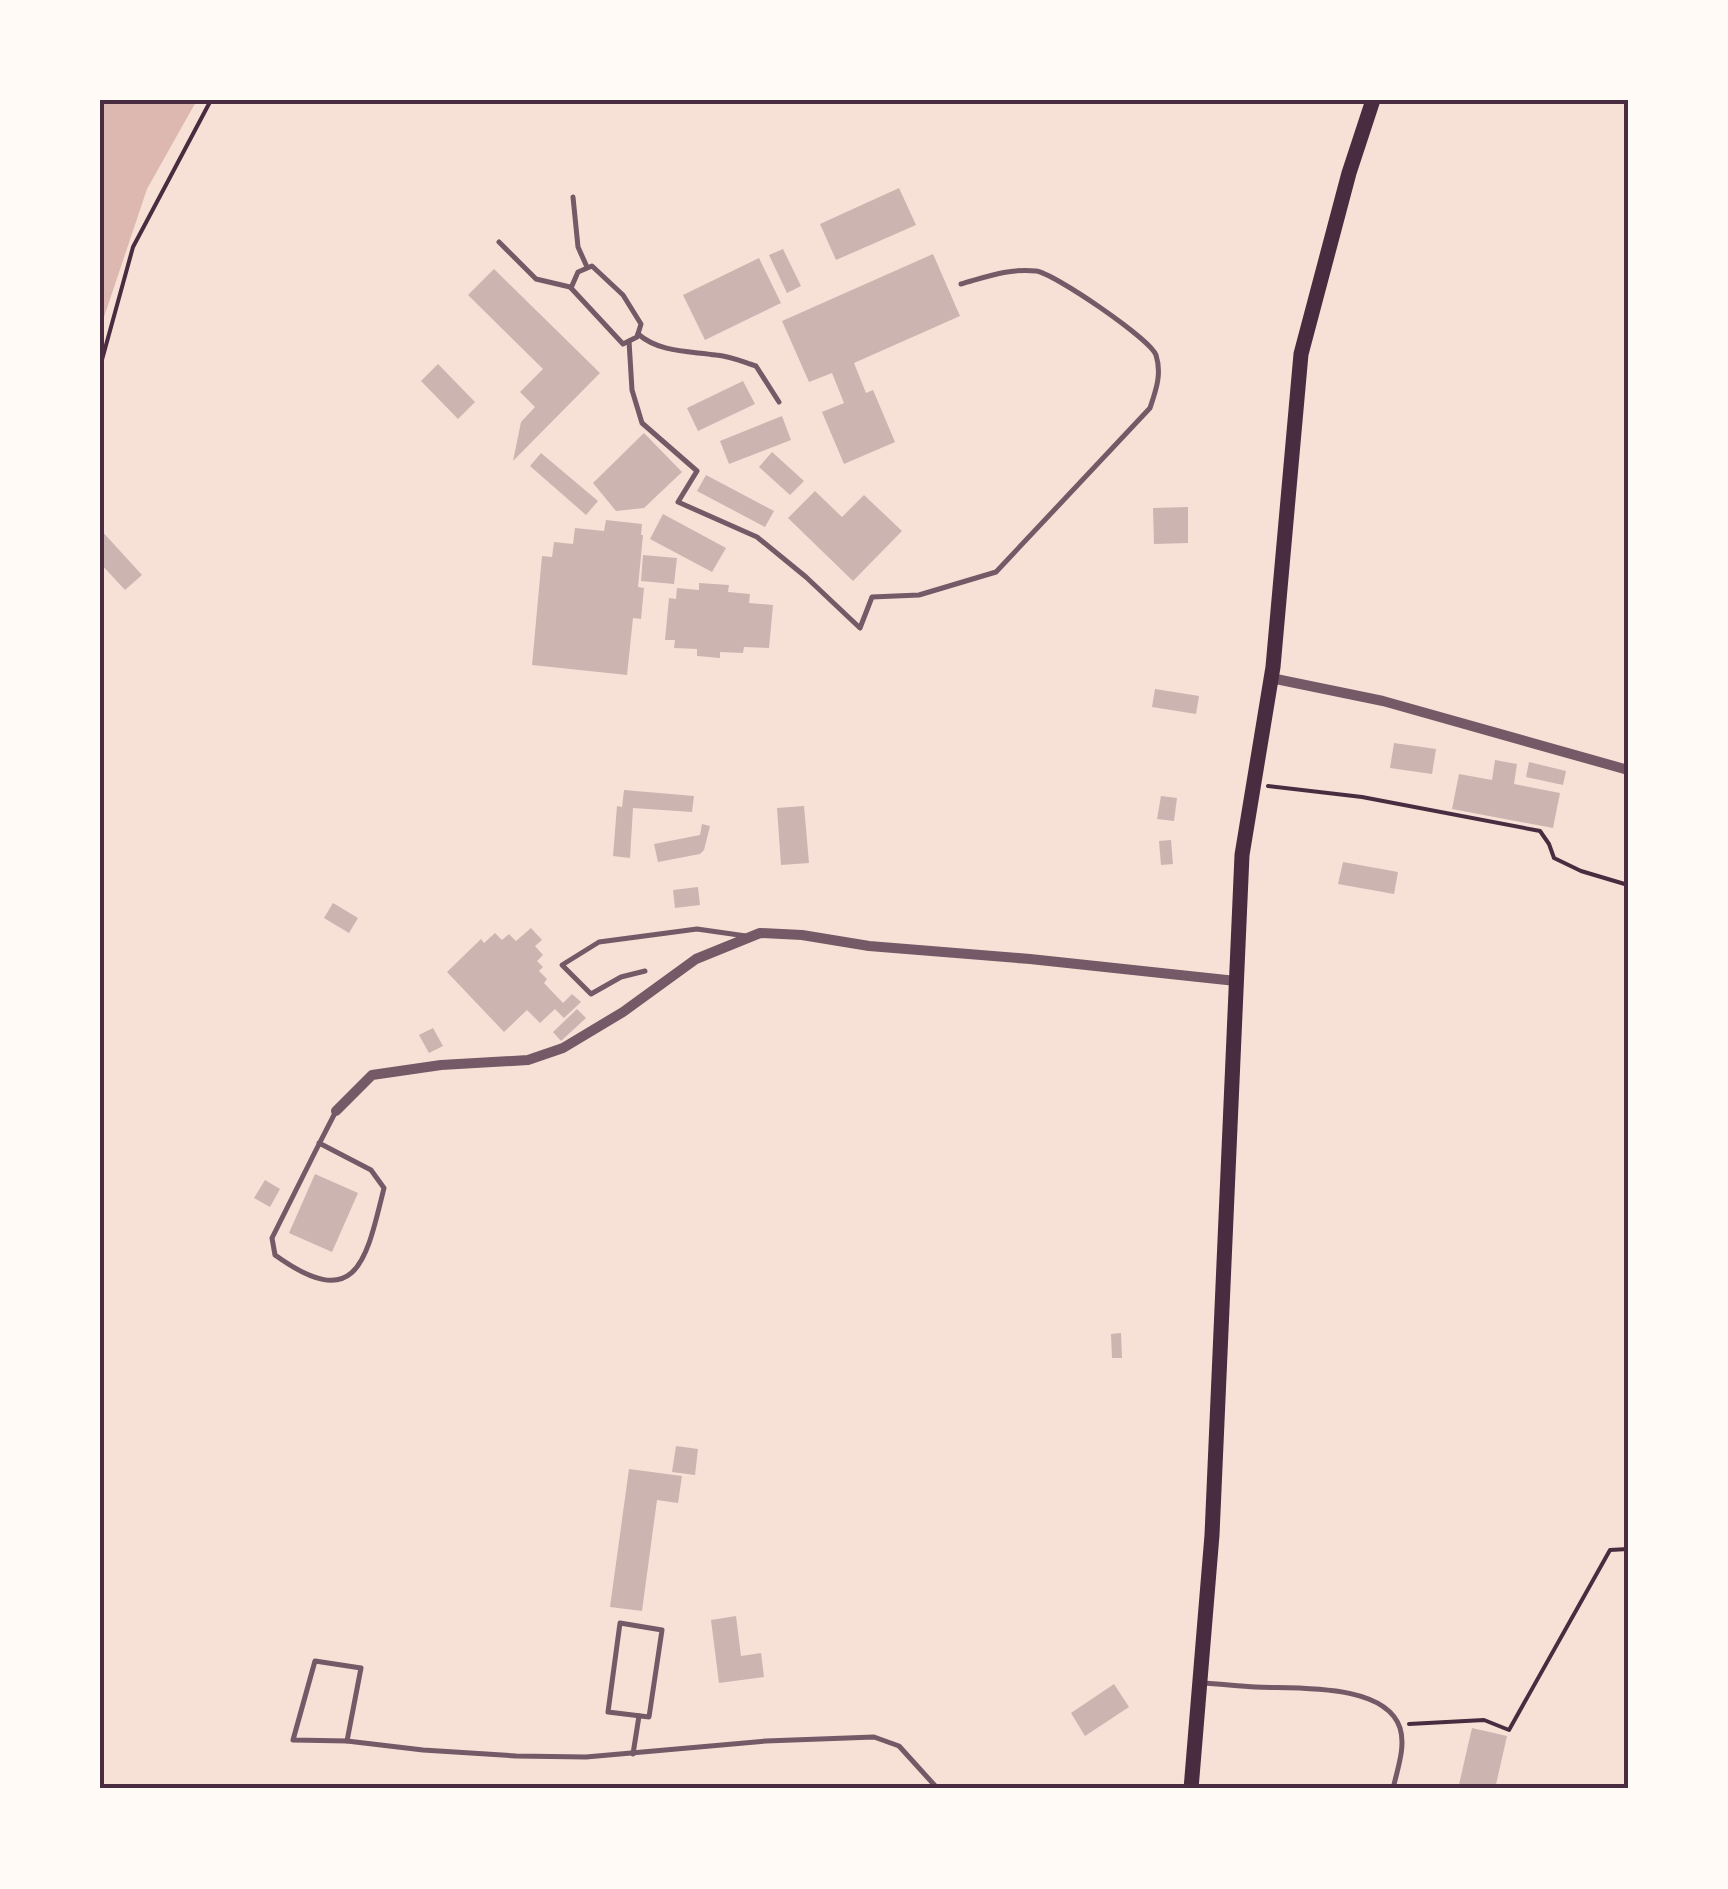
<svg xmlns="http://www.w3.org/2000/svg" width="1728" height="1889" font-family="'Golos Text',sans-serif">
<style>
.water{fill:#dcb8b0}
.building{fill:#ccb4b1}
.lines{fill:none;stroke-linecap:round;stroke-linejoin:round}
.path{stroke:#4a2c40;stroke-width:4}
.service{stroke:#755966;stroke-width:5}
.minor{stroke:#755966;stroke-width:10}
.secondary{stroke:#4a2c40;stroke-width:15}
.neatline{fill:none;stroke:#4a2c40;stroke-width:4}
</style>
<rect width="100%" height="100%" fill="#f7e1d7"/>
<polygon class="water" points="100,100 197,100 147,189 100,329"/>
<g class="building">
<polygon points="899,188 916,225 836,260 820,224"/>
<polygon points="783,249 801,286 787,293 769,255"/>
<polygon points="933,254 960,316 854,363 866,393 873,390 895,442 844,464 822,412 844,403 832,373 809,382 782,321"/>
<polygon points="759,258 781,303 705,340 683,295"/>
<polygon points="494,269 600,373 513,461 521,422 535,407 520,392 543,369 468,295"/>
<polygon points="438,364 475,402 458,419 421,381"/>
<polygon points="743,381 755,404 698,431 687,408"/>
<polygon points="782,416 791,440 729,464 720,441"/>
<polygon points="644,433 682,472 644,508 616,511 593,483"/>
<polygon points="772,452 804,481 790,495 759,467"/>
<polygon points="541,453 598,501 586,515 530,466"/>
<polygon points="706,475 774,511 765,527 697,491"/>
<polygon points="815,491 842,517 864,495 902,531 853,581 788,518"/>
<polygon points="1188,507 1188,543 1154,544 1153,508"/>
<polygon points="663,514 726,548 712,572 650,539"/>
<polygon points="606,520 642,524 641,535 643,535 638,587 644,588 641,619 633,618 627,675 532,665 542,556 552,557 554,542 573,544 575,528 604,531"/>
<polygon points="100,529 142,575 125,590 100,563"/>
<polygon points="643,555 677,558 674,584 641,581"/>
<polygon points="699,583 729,585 728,592 750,594 749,603 773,605 769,648 744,647 743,653 720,652 720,658 697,656 697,649 674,648 675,640 665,640 669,598 676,599 677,588 699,590"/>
<polygon points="1155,689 1199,696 1196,714 1152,707"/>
<polygon points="1394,743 1436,749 1432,774 1390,768"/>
<polygon points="1495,760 1517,764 1514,784 1560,793 1553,828 1452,809 1459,774 1492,780"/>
<polygon points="1529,762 1566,771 1563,785 1526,777"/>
<polygon points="624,790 694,796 692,812 633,808 630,858 613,856 617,806 622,807"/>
<polygon points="1161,796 1177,798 1174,821 1157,819"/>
<polygon points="804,806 809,863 781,865 777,808"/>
<polygon points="702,824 710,826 704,850 700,854 658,862 654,844 700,835"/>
<polygon points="1171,840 1173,864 1161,865 1159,841"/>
<polygon points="1343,862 1398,872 1394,894 1338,884"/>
<polygon points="698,887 700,905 675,908 673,890"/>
<polygon points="333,903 358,918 349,933 324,918"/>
<polygon points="531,928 542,940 535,946 543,955 537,961 543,967 539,971 547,979 544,983 563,1003 572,994 581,1002 564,1018 555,1009 540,1023 527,1010 504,1032 447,972 481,939 484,943 495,933 502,940 509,934 516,941"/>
<polygon points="577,1009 586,1018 561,1041 553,1032"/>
<polygon points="433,1028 443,1046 429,1053 419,1035"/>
<polygon points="315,1174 358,1193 332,1252 289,1233"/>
<polygon points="265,1180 280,1189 270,1207 254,1198"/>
<polygon points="1121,1333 1122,1358 1112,1358 1111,1334"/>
<polygon points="676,1446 698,1449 695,1475 672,1472"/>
<polygon points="629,1469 682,1476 678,1503 657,1500 642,1611 610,1607"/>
<polygon points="736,1616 741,1656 761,1653 764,1677 719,1683 711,1620"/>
<polygon points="1114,1684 1129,1707 1085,1736 1071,1713"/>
<polygon points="1472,1728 1507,1736 1495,1789 1458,1789"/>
</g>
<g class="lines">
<g class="path">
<polyline points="100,367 133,247 211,100"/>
<polyline points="1268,786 1362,797 1540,831 1549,844 1554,858 1581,871 1628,885"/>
<polyline points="1409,1724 1484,1720 1509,1730 1610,1550 1628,1549"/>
</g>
<g class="service">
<polyline points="573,197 578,247 587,267"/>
<polyline points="499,242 536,279 570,287"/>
<polygon points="592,266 623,295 641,324 637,337 623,344 571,288 578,272"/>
<path d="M638 334C660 353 690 351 716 355 730 356 743 362 756 366L779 402"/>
<path d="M629 341 632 390 642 423 697 471 678 502 757 537 806 577 860 628 872 597 919 595 996 572 1150 408C1156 390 1162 374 1156 355 1150 339 1054 273 1036 271 1009 268 986 277 961 284"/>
<polyline points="645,971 621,977 591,994 562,965 599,942 697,929 746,936"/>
<path d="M319 1143 371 1170 384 1188C366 1261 357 1314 275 1255L272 1238 315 1152 336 1111"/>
<polygon points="620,1623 662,1630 649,1717 608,1712"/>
<polygon points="315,1661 361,1668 347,1741 293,1740"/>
<path d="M1202 1683C1220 1684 1238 1686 1256 1687 1293 1689 1385 1682 1400 1728 1406 1747 1397 1770 1393 1789"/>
<polyline points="347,1741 423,1750 516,1756 586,1757 766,1741 874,1737 899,1746 938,1789"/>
<polyline points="633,1754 639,1716"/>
</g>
<g class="minor">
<polyline points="1271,678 1383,701 1628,770"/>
<polyline points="336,1111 372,1075 441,1065 528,1060 563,1048 623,1012 696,959 760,933 802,935 869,946 1030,959 1236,981"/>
</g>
<polyline class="secondary" points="1191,1789 1212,1535 1242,855 1273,667 1301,354 1349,173 1373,100"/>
</g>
<rect width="1728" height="1889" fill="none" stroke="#fffaf5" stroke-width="205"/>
<rect x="102" y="102" width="1524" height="1684" class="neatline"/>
</svg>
